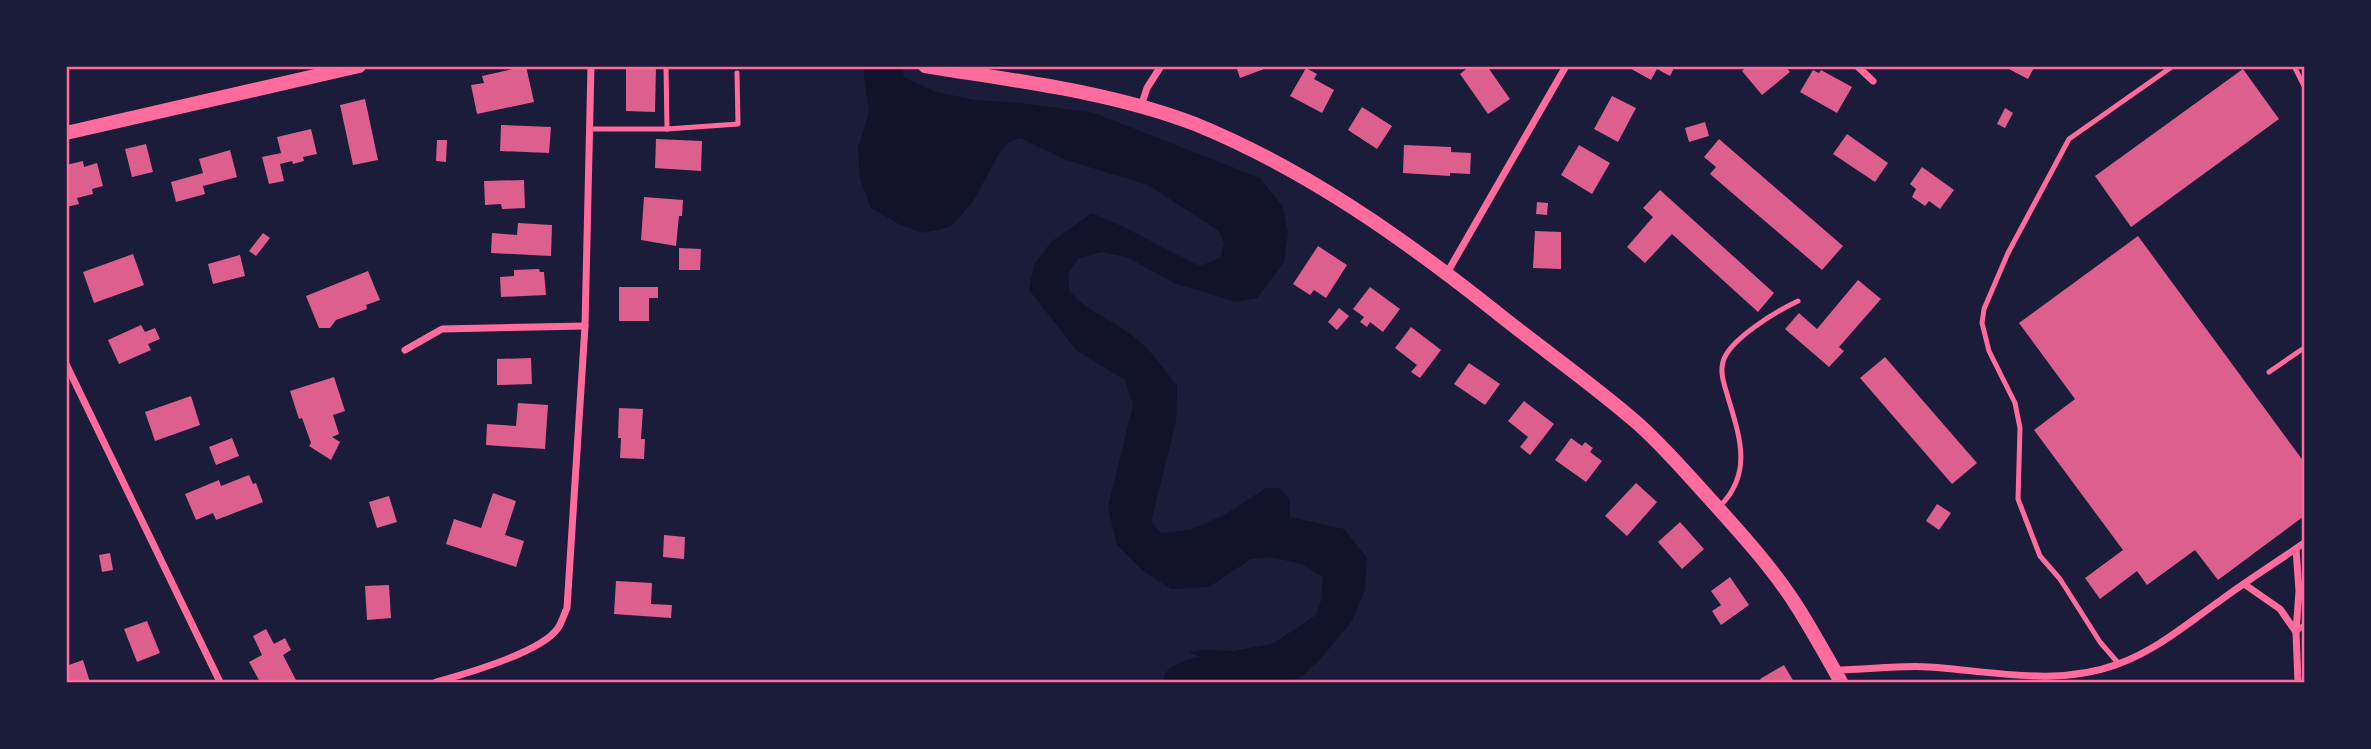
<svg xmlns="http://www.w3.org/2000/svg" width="2371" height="749" font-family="'Nunito Sans',sans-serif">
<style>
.water{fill:#12122b}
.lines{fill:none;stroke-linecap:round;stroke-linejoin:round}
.river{stroke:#12122b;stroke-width:37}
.building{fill:#dd5f8e}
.service{stroke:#ff6b9d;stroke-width:5}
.minor{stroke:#ff6b9d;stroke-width:7}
.secondary{stroke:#ff6b9d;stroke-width:14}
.neatline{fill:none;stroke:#ff6b9d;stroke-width:2.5}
</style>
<rect width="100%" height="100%" fill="#1b1b3a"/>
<path class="water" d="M863 67H902L904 77 936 92 975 100 1019 103 1094 113 1260 178 1283 207 1288 233 1284 262 1257 298 1236 302 1174 283 1127 257 1102 252 1079 258 1068 273 1069 291C1090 314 1110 318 1133 336 1150 349 1164 369 1177 386L1176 422 1151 522 1161 533 1190 530 1226 514 1266 488H1279L1289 499 1290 517 1344 529 1367 558 1365 589 1352 621 1316 664 1286 682H1263L1259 669H1229L1189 652 1205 650 1234 651 1272 644 1315 616 1321 601 1323 577 1301 564 1271 557 1251 559 1209 587 1171 589 1142 570 1117 545 1108 507 1133 405 1125 380 1077 351 1029 290 1034 265 1051 242 1092 213C1129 228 1164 249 1200 266L1221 257 1224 243 1219 231 1148 185 1066 160 1020 138 1008 143 1000 152 972 203 950 227 923 233 899 224 871 208 860 179 858 148 869 112Z"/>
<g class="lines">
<polyline class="river" points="1182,682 1194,677 1285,663 1293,660"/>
</g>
<g class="building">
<polygon points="526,66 534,102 477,114 471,85 484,83 482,76"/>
<polygon points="626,66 656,66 655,112 626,111"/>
<polygon points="1236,66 1263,66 1264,69 1240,78"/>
<polygon points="1470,66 1487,66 1510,99 1488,114 1460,74"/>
<polygon points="1626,66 1675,66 1670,76 1657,69 1651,80"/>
<polygon points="1748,66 1785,66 1790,72 1762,95 1742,71"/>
<polygon points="2003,66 2035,66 2028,79"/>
<polygon points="1306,68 1317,74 1314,79 1334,90 1322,113 1290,96"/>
<polygon points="2243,69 2279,119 2131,227 2095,176"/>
<polygon points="1813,70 1819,73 1821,70 1852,87 1837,113 1800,92"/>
<polygon points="1612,96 1636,108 1618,142 1594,129"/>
<polygon points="365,99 378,160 353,165 340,105"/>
<polygon points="1362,107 1392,126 1377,149 1348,130"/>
<polygon points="2005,108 2013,113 2005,128 1997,124"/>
<polygon points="1705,122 1709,136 1689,142 1685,128"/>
<polygon points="501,125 551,127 549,153 500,151"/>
<polygon points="311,129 317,154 303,157 304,161 293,164 292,161 280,164 284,181 269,184 262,157 281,153 277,137"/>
<polygon points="1847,134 1888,163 1875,182 1833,154"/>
<polygon points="656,139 702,141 701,171 655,168"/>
<polygon points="1719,139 1843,246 1822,270 1710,174 1716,167 1704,157"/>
<polygon points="437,140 447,140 446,162 436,161"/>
<polygon points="146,144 153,172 132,177 125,149"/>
<polygon points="1404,145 1451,147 1451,152 1471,153 1470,174 1450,173 1450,176 1403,173"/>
<polygon points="1579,145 1610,163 1592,194 1561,175"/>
<polygon points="230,150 237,177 203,186 205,194 176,202 171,182 203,173 199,159"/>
<polygon points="83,161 84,167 97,163 103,186 92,189 93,194 77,198 79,204 66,207 66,165"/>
<polygon points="1922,167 1954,190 1940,209 1929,201 1925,206 1912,197 1916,189 1910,184"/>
<polygon points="524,180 525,208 502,209 501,204 485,205 484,181"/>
<polygon points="1660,190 1774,293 1758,312 1672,234 1645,263 1627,247 1653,217 1643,208"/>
<polygon points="644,197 683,200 682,216 679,216 676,246 641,240"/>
<polygon points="1537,202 1548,203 1547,215 1536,214"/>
<polygon points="518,223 552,225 551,256 491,253 492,233 517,235"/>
<polygon points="1535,231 1561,232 1561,269 1533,268"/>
<polygon points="263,233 270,238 256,256 249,251"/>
<polygon points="2138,236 2304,462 2304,516 2218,580 2195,550 2147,585 2137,571 2100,599 2085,578 2123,550 2034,430 2075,399 2019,323"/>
<polygon points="1318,246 1347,265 1326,298 1314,290 1310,295 1293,284"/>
<polygon points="679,248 701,249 700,270 679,270"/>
<polygon points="133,254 144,285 94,303 83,272"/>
<polygon points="240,255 245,276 213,284 208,264"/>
<polygon points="539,269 540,272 544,272 546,295 501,297 500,277 514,276 514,270"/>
<polygon points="368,271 380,300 366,305 367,309 336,320 330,328 319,328 306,296"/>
<polygon points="1858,280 1881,299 1839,347 1844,351 1829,367 1785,329 1799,313 1817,329"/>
<polygon points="619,287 658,287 658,298 649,298 649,321 619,321"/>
<polygon points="1370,287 1400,309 1383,332 1370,322 1367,327 1360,322 1364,317 1353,309"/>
<polygon points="1339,308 1349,316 1337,330 1328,322"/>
<polygon points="141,325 145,332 155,328 160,339 148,344 151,350 119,364 108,340"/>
<polygon points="1411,327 1441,350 1420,378 1411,372 1417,365 1395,348"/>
<polygon points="1885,357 1977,463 1952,484 1860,378"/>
<polygon points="531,358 532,384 497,385 497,359"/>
<polygon points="1469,363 1500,384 1485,405 1454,384"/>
<polygon points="334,377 345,411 333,415 339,434 332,437 340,442 331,460 309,446 311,443 302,418 299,419 290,391"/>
<polygon points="191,396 200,425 155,441 145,412"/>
<polygon points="1524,401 1554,424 1530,455 1520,447 1528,437 1508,421"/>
<polygon points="518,403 548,405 545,449 486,445 487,424 516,426"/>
<polygon points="619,408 643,409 641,439 645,439 644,459 620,458 621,438 618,438"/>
<polygon points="232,438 239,456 216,465 209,447"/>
<polygon points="1571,438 1582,446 1585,442 1593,448 1590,452 1602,461 1586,482 1555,460"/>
<polygon points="249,475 253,484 256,483 263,502 216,520 213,513 196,520 185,494 219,480 221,486"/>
<polygon points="1636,483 1657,502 1627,536 1605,516"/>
<polygon points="493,493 516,501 505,535 524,541 516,567 446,544 454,519 481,528"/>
<polygon points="389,496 397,522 377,528 369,502"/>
<polygon points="1937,504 1951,513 1939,530 1926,521"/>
<polygon points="1680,522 1704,549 1682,569 1658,542"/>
<polygon points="664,535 685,537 684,559 663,557"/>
<polygon points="110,553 113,570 102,572 99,555"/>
<polygon points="1730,577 1749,605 1721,625 1712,611 1721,605 1711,591"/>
<polygon points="616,581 652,583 651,604 672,605 671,618 614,614"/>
<polygon points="389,585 391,618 367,620 365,586"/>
<polygon points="147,621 160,653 137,662 124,629"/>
<polygon points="266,629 274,644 285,638 291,650 283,655 297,682 260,682 249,662 262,655 253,636"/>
<polygon points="83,660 90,682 66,682 66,666"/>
<polygon points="1784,665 1794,682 1762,682 1760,679"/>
</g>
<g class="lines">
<g class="service">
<polyline points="2294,66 2304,86"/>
<polyline points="590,129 667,129 666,66"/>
<polyline points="667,129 738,124 737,73"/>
<polyline points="2269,372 2304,348"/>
<path d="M1720 506C1754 472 1739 435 1727 394 1724 384 1720 373 1723 362 1728 340 1777 311 1798 301"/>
<polyline points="2296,632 2304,625"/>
<polyline points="2119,664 2100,642 2060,579 2040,556 2028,525 2018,499 2020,428 2015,403 1989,351 1982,323 1984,309 2008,253 2069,139 2173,66"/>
</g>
<g class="minor">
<polyline points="1857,66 1873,81"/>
<polyline points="1141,106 1147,88 1161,66"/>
<polyline points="1447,273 1566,66"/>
<polyline points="405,350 442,329 585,326"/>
<polyline points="66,364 220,682"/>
<polyline points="2244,584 2280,609 2296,632 2299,591 2296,549"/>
<polyline points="2296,632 2298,682"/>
<path d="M1834 670C1866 670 1897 665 1929 667 1992 671 2057 687 2118 664 2157 650 2188 623 2221 600 2248 580 2277 562 2304 543"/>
<path d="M436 682C465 674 542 652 558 628 562 622 564 614 567 608L585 326 591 66"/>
</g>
<g class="secondary">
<path d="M925 66C1015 81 1109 91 1195 124 1305 169 1403 238 1496 312 1542 349 1591 383 1636 422 1659 442 1679 465 1700 488 1734 526 1771 565 1798 608 1813 632 1827 657 1841 682"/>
<polyline points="66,133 359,66"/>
</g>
</g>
<rect width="2371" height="749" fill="none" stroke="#1b1b3a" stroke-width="136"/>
<rect x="68" y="68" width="2235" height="613" class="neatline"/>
</svg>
